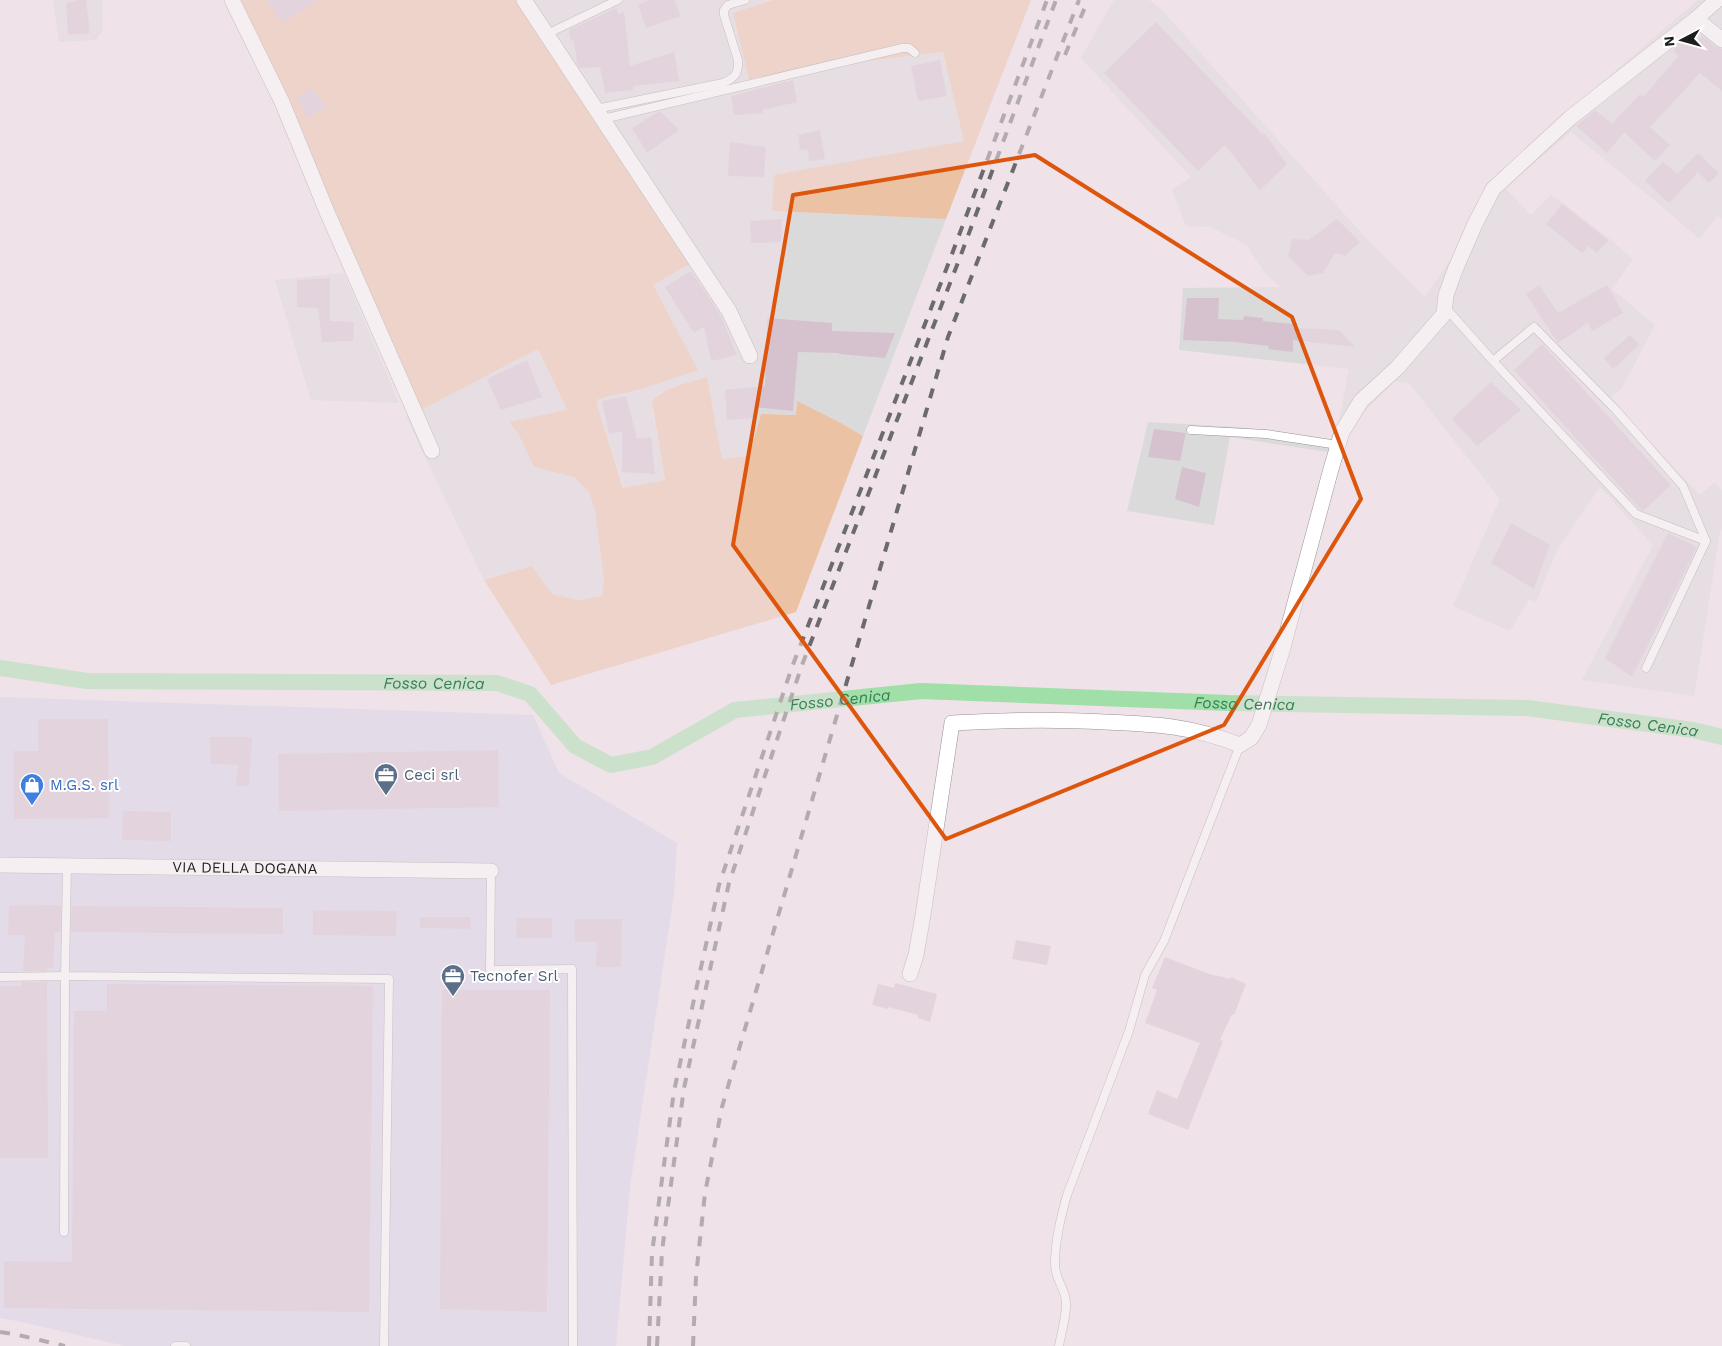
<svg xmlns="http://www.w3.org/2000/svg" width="1722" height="1346" font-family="'Work Sans',sans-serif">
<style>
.residential{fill:#dbdadb}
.industrial{fill:#d5d4e8}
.grass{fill:#ecc2a5}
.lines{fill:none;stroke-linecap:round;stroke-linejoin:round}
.canal{stroke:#a0dfa8;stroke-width:16}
.building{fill:#d6c2cf}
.lane-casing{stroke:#949494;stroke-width:9}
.street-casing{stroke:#949494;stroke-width:16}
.lane{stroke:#fff;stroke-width:8}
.street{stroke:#fff;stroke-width:15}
.rail{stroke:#6b6b6b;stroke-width:4;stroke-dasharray:10 10;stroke-linecap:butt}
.marked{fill:none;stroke:#de560d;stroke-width:4;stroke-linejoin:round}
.labels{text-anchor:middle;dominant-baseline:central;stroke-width:4;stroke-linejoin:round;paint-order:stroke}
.service-label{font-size:15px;fill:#4e5e75;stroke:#fff;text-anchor:start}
.shop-label{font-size:15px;fill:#366cbe;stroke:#fff;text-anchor:start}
.street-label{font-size:15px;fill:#1d1d1d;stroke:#fff}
.water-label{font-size:16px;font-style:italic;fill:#358154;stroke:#fff}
</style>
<rect width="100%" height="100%" fill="#efe2e8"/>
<g class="residential">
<polygon points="53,0 103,0 102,31 96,40 59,42"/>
<polygon points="515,0 773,0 733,14 819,67 943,52 965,141 772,211 946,219 863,436 841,423 797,402 796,415 761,414 749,456 722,459 707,377 678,385 660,393 652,401 653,413 665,480 624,488 597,405 598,399 601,397 653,285 690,264"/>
<polygon points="1114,0 1149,0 1161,9 1364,236 1425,297 1449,262 1489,182 1574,106 1698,0 1722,0 1722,219 1718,216 1699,239 1665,209 1571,132 1505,188 1531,215 1551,195 1562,202 1611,240 1633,259 1612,289 1655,325 1622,388 1609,399 1700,495 1714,483 1722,490 1722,529 1720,532 1694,696 1582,680 1653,545 1600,487 1558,548 1536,602 1529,599 1510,631 1453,606 1500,499 1409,383 1394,381 1352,425 1341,454 1230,437 1214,525 1127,511 1148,422 1239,427 1335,440 1349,369 1179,350 1183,288 1280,287 1264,272 1247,245 1210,227 1186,226 1172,190 1191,177 1081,58"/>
<polygon points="344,273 399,403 311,400 275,280"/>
<polygon points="538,349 567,411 509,422 518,433 534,467 575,477 589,492 595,511 604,580 602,596 578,600 552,594 532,566 484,580 406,417"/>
</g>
<polygon class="industrial" points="0,697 533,715 559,773 677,843 674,894 630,1187 616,1346 125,1346 22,1322 0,1318"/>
<g class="grass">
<path d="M237 0H515L690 264 653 285 698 370 645 388 598 399 597 405 623 488 665 480 652 401C667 386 687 383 707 377L722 459 749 456 761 414 796 415 797 401 841 423 863 436 796 612 551 685 484 580 532 566 552 594 578 600 602 596 604 580 595 511 589 492 574 477 534 467 518 433 509 422 567 410 538 349 417 412Z"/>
<polygon points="773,0 1031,0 946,219 772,211 774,175 964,141 943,52 819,67 749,79 733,13"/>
</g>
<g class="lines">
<path class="canal" id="s1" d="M0 668 87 681 497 683 530 694 575 746 611 765 652 757 735 710 921 691 1228 703 1527 708 1693 730 1722 737"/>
</g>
<g class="building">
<polygon points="78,0 86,0 90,33 68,35 66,3"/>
<polygon points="267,0 319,0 281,23"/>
<polygon points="649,0 674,0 681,16 646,28 638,5"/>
<polygon points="616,8 618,14 624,12 630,66 674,52 679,81 633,86 633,90 605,93 600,67 580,68 577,64 574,40 571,41 569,30"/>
<polygon points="1156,22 1262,134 1264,133 1287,164 1260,190 1225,145 1198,171 1104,73"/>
<polygon points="1702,36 1716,47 1722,49 1722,91 1700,73 1650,127 1670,145 1655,161 1624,132 1607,153 1576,126 1595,110 1612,124 1640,94 1643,97 1679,56 1673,50 1675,47 1687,38 1695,45"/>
<polygon points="940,60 947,96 918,101 911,66"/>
<polygon points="793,80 797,102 762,110 763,113 734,115 731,96"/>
<polygon points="312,88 327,107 307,118 297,97"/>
<polygon points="660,111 679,130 647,153 632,128"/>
<polygon points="820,130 825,159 809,161 808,149 800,150 798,135"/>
<polygon points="730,142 766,147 764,177 728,176"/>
<polygon points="1698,153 1719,173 1709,183 1698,172 1669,203 1645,181 1663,162 1677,174"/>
<polygon points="1562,204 1608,240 1597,253 1588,246 1582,253 1546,224"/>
<polygon points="782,219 781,242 751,243 750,221"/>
<polygon points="1337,219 1360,242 1345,256 1335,253 1323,273 1308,276 1288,256 1292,239 1309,240"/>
<polygon points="691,271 721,316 737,355 711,361 704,327 694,333 665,287"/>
<polygon points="330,278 330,321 354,322 353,341 322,342 318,308 297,307 297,280"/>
<polygon points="1539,285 1558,313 1607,285 1623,313 1592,331 1588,323 1558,343 1526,294"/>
<polygon points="1187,298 1219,298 1218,319 1243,320 1244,316 1263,318 1263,321 1293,324 1293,328 1339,330 1355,347 1293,340 1293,352 1268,349 1269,346 1234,342 1183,340"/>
<polygon points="767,318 832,323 832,331 895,333 885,358 839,354 839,353 798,352 793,411 754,407 754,418 727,420 725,390 765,386"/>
<polygon points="1630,335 1639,345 1613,369 1604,358"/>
<polygon points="1542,344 1671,485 1643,511 1640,509 1514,370"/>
<polygon points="527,360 542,397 501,410 487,379"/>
<polygon points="1491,382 1521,410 1477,446 1452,419"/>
<polygon points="622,397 626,396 637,439 651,437 655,474 622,472 622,431 609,434 602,401"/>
<polygon points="1154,429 1186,433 1180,461 1148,457"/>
<polygon points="1182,467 1206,473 1199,507 1175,499"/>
<polygon points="1511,523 1550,545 1534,589 1491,563"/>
<polygon points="1668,533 1697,547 1632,677 1605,658"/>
<polygon points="38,719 108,719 109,818 14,819 13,751 38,751"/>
<polygon points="210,737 252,737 249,786 236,786 238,765 211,764"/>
<polygon points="498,750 499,807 279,811 278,754"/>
<polygon points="123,811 171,812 171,841 122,840"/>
<polygon points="54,905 61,906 60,932 55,932 53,968 47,968 47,971 23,971 25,935 8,935 9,906"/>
<polygon points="72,906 283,908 283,934 71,932"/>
<polygon points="313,910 397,911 396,936 313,935"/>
<polygon points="420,917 471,917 470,929 420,928"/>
<polygon points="517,918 552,918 552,938 516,938"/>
<polygon points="574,919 622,919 621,967 596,967 597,942 575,942"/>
<polygon points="1016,940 1051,946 1047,965 1012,959"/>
<polygon points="1165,957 1215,976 1215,975 1230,979 1231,977 1246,984 1234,1015 1232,1014 1220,1040 1223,1041 1188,1130 1148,1114 1157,1090 1177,1099 1200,1043 1145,1023 1157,990 1152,988"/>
<polygon points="22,982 47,982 48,1158 0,1158 0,986 22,986"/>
<polygon points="895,983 937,994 930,1022 918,1018 918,1015 888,1007 888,1009 872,1005 878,984 894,988"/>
<polygon points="107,984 373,986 369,1312 4,1308 4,1261 72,1262 74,1011 107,1011"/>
<polygon points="442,990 550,990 547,1312 440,1309"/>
</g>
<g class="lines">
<g class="lane-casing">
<g id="lane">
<polyline points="547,34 618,0"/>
<path d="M596 109 723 83C735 78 739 73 738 60L724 15V10L728 5 745 0"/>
<polyline points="603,119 902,48 909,48 915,53"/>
<polyline points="1445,307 1493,361 1534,327 1615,409 1683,486 1706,541 1646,668"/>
<polyline points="1493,361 1636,514 1706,541"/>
<polyline points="1191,430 1266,434 1338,445"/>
<polyline points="67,865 65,976 389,979 384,1346"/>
<polyline points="491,871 490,970 572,969 573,1346"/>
<polyline points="0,977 65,976 64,1232"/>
<polyline points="175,1346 186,1346"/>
<path d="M1059 1346C1061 1333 1069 1309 1065 1296 1062 1284 1055 1278 1055 1264 1055 1240 1061 1217 1067 1195L1129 1031 1145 975 1164 941 1240 745"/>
</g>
</g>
<g class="street-casing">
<g id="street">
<polyline points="232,0 282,102 327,212 432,451"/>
<polyline points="524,0 729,311 750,356"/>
<polyline points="1696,19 1717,0"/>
<path id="s2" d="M0 865 491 871"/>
<path d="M910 974 916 955 923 915 952 723C1003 720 1054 719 1105 722 1156 724 1192 726 1240 745L1251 738 1259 725 1282 651 1331 469 1342 432 1361 401 1397 368 1444 314 1446 295 1455 270 1475 224 1493 189 1570 118 1696 19 1722 40"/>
</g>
</g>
<use href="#lane" class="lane"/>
<use href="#street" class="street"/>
<g class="rail">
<polyline points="1065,55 1088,0"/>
<polyline points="0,1332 14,1334 65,1346"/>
<polyline points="649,1346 652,1253 674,1091 719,885 792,667 949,262 1047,0"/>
<polyline points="657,1346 662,1251 684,1088 729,883 802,665 959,260 1056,0"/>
<polyline points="693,1346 696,1276 705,1193 722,1107 948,337 1079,0"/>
</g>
</g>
<path d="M0 0H1722V1346H0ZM1035 155 1292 317 1361 499 1224 725 946 839 733 545 793 195Z" fill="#efe2e8" fill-opacity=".55" fill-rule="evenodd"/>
<path class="marked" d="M1035 155 1292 317 1361 499 1224 725 946 839 733 545 793 195Z"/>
<defs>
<g id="office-pin" transform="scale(1.25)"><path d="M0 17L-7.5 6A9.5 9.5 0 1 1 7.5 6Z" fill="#5c6f8a" stroke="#fff"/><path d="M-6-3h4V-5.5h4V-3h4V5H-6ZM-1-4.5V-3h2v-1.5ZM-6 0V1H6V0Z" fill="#fff"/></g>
<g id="shop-pin" transform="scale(1.25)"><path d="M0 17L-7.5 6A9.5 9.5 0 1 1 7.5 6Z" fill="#3f7fe0" stroke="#fff"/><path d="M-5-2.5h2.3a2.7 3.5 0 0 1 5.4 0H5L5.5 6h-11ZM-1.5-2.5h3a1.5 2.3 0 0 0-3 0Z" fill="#fff"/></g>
</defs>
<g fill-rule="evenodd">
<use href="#office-pin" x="386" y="775"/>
<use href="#shop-pin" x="32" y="785"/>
<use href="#office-pin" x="453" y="976"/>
</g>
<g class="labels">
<g class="service-label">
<text x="404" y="775">Ceci srl</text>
<text x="470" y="976">Tecnofer Srl</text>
</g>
<g class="shop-label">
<text x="50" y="785">M.G.S. srl</text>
</g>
<g class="street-label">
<text stroke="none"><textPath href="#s2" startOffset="245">VIA DELLA DOGANA</textPath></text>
</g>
<g class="water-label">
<text stroke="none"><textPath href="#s1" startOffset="435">Fosso Cenica</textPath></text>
<text stroke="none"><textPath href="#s1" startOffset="885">Fosso Cenica</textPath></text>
<text stroke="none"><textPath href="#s1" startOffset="1290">Fosso Cenica</textPath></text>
<text stroke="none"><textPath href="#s1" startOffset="1695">Fosso Cenica</textPath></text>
</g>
</g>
<g transform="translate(1682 40) rotate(264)" stroke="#ffffff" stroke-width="4" paint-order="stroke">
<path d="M0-4L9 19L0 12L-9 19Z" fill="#1d1d1d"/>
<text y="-8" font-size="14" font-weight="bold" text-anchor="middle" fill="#1d1d1d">N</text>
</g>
</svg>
